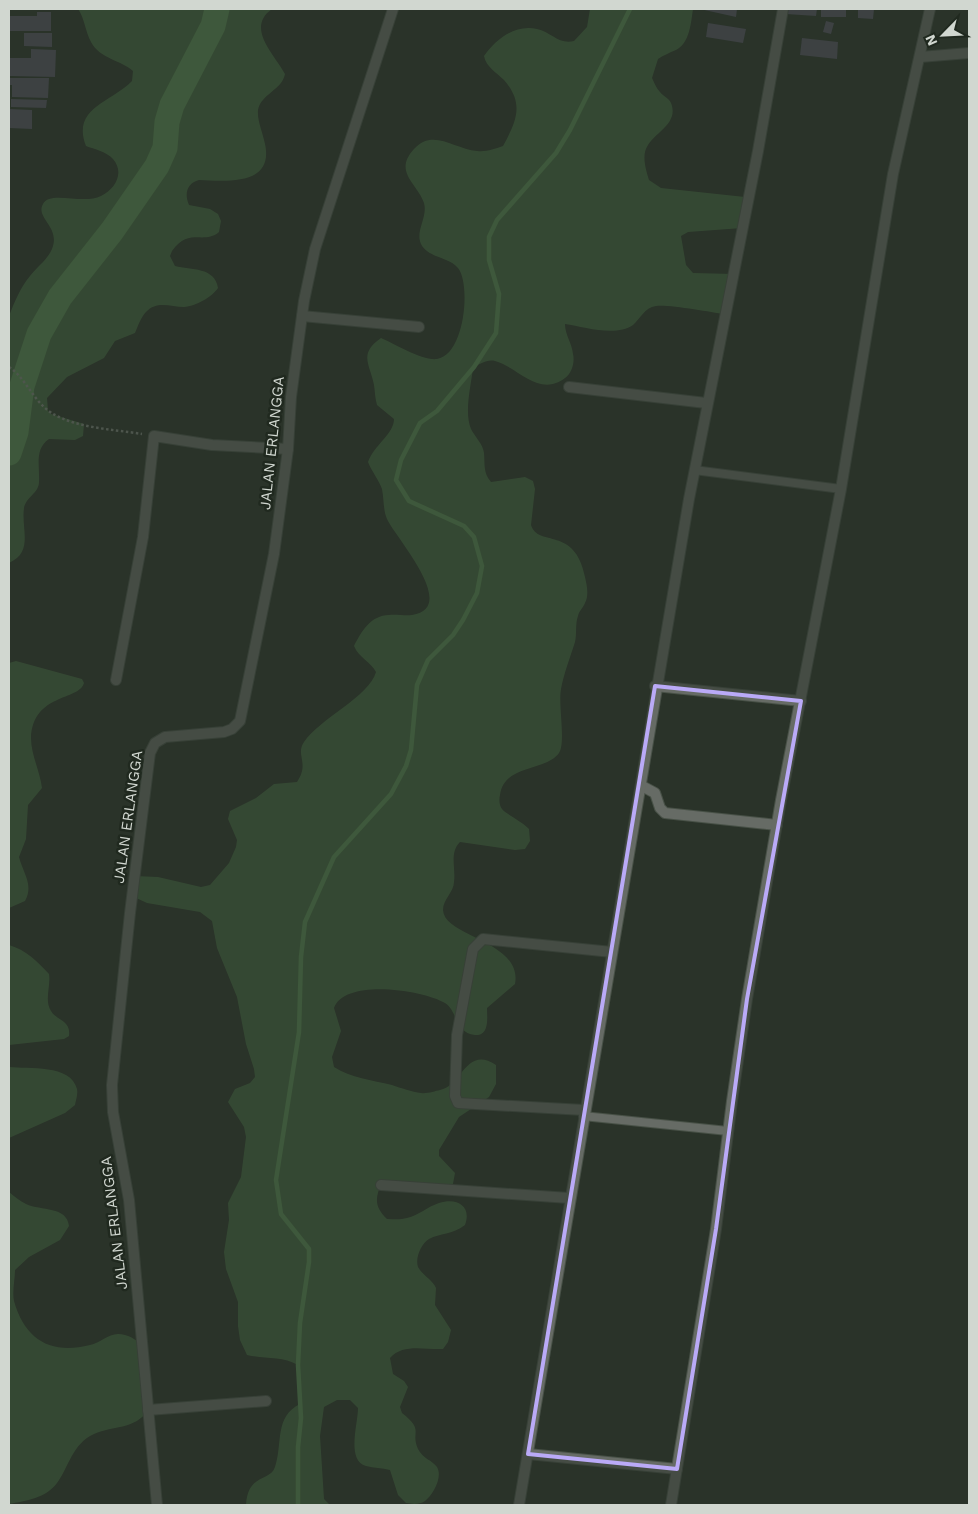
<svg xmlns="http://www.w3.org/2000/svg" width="978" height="1514" font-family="'Work Sans',sans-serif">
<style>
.green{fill:#42633e}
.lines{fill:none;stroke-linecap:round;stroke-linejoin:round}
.stream{stroke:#578652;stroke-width:4.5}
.river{stroke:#578652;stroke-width:25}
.building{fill:#545260}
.service-casing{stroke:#485147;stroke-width:10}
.minor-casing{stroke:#485147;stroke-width:12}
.path{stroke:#787f77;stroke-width:2.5;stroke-dasharray:2.5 2.5;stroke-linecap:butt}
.service{stroke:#666b65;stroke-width:8}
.minor{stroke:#666b65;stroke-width:10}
.marked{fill:none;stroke:#baaaf7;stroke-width:4;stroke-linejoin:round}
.labels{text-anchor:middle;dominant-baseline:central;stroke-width:5;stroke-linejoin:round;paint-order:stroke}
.street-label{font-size:15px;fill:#d1d7d0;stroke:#20291f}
</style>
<rect width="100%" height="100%" fill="#2a3329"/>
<g class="green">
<path d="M78 9H272C245 28 275 55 285 74 282 90 261 94 258 110 257 121 263 133 265 144 274 186 227 181 199 180 187 183 184 194 189 205L210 209 218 214 221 221 219 232C204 245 189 227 172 251L170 256 175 266C191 270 215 267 218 288 212 297 196 306 184 307 171 307 157 300 146 312 141 317 138 326 135 333L115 341 104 358 67 377 47 398 48 411 51 414 84 424 83 436 75 440 49 439C34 449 40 467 39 482 39 493 26 497 24 508 21 529 34 552 9 563V316C15 301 20 288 30 276 37 267 48 259 52 249 61 227 35 218 43 204 50 190 83 205 101 196 115 189 125 173 113 159 107 152 94 149 86 146 71 108 112 102 132 81L133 71C121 60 100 59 91 42 85 31 85 19 78 9Z"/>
<path d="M590 9H693C691 22 690 43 676 50 669 53 664 55 658 59L652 78C654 82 656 88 660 92 663 96 669 98 671 103 679 123 656 132 648 145 641 155 646 170 649 180L661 188 745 197 742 228 688 232 681 236 686 265 693 273 733 274 724 314C711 312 667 304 656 306 644 308 641 318 633 325 616 337 584 327 565 324 565 335 572 343 573 354 575 362 572 373 565 378 539 398 518 367 495 361 487 359 480 364 473 368 471 386 464 412 471 429 475 437 483 444 484 453 485 464 483 473 491 482L525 477 533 481 535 489 531 525C538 548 575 525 585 577 587 586 589 595 585 603 583 608 579 611 578 616 575 624 577 634 575 642 570 658 564 673 561 689 558 705 566 742 559 753 545 772 504 764 500 795 499 799 499 805 502 809 506 814 523 822 529 829L530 841 525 849 515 850 460 842C449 853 456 868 454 882 454 892 443 899 443 910 444 937 523 941 515 984L487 1008C487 1017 490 1036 475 1035 456 1034 457 1010 445 1003 423 990 345 978 334 1008L341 1031 332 1057 334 1067C351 1078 372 1080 392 1085 401 1088 412 1092 421 1093 427 1094 435 1091 440 1090 462 1086 466 1045 496 1065V1084L489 1097 459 1117 439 1150V1156L455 1173 452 1189 382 1182C375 1198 374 1206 387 1219 393 1219 400 1220 407 1218 419 1215 427 1207 439 1203 457 1197 472 1206 465 1225 452 1235 440 1233 429 1239 421 1244 415 1258 418 1267 422 1275 433 1280 436 1288L435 1305 451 1330 448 1342 443 1349C425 1350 403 1343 390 1358L393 1374 404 1381 408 1387 400 1407 402 1413C425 1431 410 1431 418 1449 423 1459 432 1460 437 1467 443 1477 433 1495 425 1501 419 1505 412 1504 406 1503L398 1495 390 1470C382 1468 374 1468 366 1466 346 1460 358 1424 358 1408L350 1400H337L324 1407 320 1436 324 1499 329 1504 334 1505H246C248 1473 270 1482 275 1467 283 1443 274 1417 300 1404L298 1365C282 1356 264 1359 247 1355L240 1340 238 1326V1302L226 1269 224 1252 229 1220 228 1203 241 1177 246 1137 244 1127 228 1102 235 1089 250 1083 255 1077 254 1069 246 1044 237 997 217 948 212 921 200 912 147 903 132 896 134 876 158 877 201 887 210 885 229 863 236 847 237 840 228 819 230 811 256 798 274 784 297 782C310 763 295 755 304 742 319 719 369 697 376 672 371 662 359 658 354 646 361 632 371 615 389 615 396 614 405 616 412 615 460 608 395 537 387 519 383 510 384 499 382 489 379 480 372 472 368 462 374 445 394 434 394 419L377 405C375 398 375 392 374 385 370 364 358 354 381 338 395 344 423 361 437 359 465 355 471 284 458 268 449 257 428 258 421 244 415 231 428 217 424 203 417 183 393 172 414 149 433 128 454 149 477 151 487 152 494 149 503 146 516 122 525 104 504 80 497 73 486 67 484 56 496 39 515 24 537 29 551 32 559 45 574 41L587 27Z"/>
<path d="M16 661 82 679 84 683C79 701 33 693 31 738 31 755 40 771 42 788L28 805 26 839 19 857C23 873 34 885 25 901L9 908V663Z"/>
<path d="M9 945C26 950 37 961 49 974 51 986 44 1000 51 1011 57 1021 71 1020 69 1036L64 1039 9 1045Z"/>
<path d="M9 1067C28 1069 71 1064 77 1089 78 1094 76 1100 75 1105L65 1113 9 1138Z"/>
<path d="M9 1192C14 1196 20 1201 26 1204 41 1211 67 1206 69 1226L60 1240 29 1257 15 1270C15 1279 12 1292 14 1301 25 1340 51 1355 90 1345 100 1343 108 1334 118 1334 128 1334 135 1339 142 1345L148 1410C135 1430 114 1425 94 1434 72 1444 69 1467 57 1483 46 1498 26 1501 9 1504Z"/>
</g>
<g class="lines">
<polyline class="stream" points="298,1505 298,1447 301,1418 298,1365 300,1323 309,1262 309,1249 281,1214 276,1180 299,1032 301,957 305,922 334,857 391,794 406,766 411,750 417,685 428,660 453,635 463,620 477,593 482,566 474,537 464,526 409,501 396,480 401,460 420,423 437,411 474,367 496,333 499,294 489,260 489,237 497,220 556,153 570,130 630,9"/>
<polyline class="river" points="9,453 16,432 22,386 39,334 60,297 112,231 157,166 165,148 167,122 172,105 213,26 217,9"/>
</g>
<g class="building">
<polygon points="700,9 737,9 736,17"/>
<polygon points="786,9 817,9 816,16 786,14"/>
<rect x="821" y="9" width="25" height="8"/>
<polygon points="858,9 874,9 873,19 858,18"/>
<polygon points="37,12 51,12 51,31 9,31 9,16 37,16"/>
<polygon points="826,21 834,23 831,34 823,32"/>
<polygon points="708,23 746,29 743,43 706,37"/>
<polygon points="24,33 52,33 52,47 24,46"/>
<polygon points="802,38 838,42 837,59 800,55"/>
<polygon points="31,49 56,50 55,77 10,76 9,58 31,58"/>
<polygon points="9,78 49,78 48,98 12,97 12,85 9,85"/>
<polygon points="11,99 47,100 46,108 11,107"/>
<polygon points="9,109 32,110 32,129 9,128"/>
</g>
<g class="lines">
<g class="service-casing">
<g id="service">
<polyline points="694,470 841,489"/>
<polyline points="583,1116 728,1131"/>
</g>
</g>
<g class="minor-casing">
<g id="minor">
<polyline points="920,57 969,53"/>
<polyline points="302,316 419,327"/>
<polyline points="569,387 706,403"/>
<polyline points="116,680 143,537 154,436 212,445 288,449"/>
<polyline points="655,686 801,701"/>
<polyline points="642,786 655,793 660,808 665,813 777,825"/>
<polyline points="584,1110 458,1103 455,1096 457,1035 473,949 483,939 612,952"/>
<polyline points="381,1185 569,1198"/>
<polyline points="148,1410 266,1401"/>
<polyline points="528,1454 677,1469"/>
<polyline points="157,1505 129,1200 113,1112 112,1085 130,913 150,753 155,743 165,737 224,732 232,729 240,721 274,554 288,449 291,397 304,301 315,249 393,9"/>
<polyline points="519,1505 689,499 758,151 783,9"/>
<polyline points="671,1505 716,1229 732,1101 747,999 781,800 841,489 893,174 930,9"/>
</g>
</g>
<path class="path" d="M9 367C23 376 30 393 42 405 63 428 113 429 142 434"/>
<use href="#service" class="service"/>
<use href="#minor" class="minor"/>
</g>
<path d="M0 0H978V1514H0ZM655 686 801 701 747 999 716 1229 677 1469 528 1454Z" fill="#2a3329" fill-opacity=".55" fill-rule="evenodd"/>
<path class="marked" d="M655 686 801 701 747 999 716 1229 677 1469 528 1454Z"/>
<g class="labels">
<g class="street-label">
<text transform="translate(272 443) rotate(-84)">JALAN ERLANGGA</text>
<text transform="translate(128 817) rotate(-82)">JALAN ERLANGGA</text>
<text transform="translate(114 1223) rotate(-97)">JALAN ERLANGGA</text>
</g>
</g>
<rect width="978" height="1514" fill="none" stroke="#d1d7d0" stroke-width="20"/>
<g transform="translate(943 35) rotate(246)" stroke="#20291f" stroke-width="4" paint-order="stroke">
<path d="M0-4L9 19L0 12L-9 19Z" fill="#d1d7d0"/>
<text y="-8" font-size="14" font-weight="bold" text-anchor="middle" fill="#d1d7d0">N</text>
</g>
</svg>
